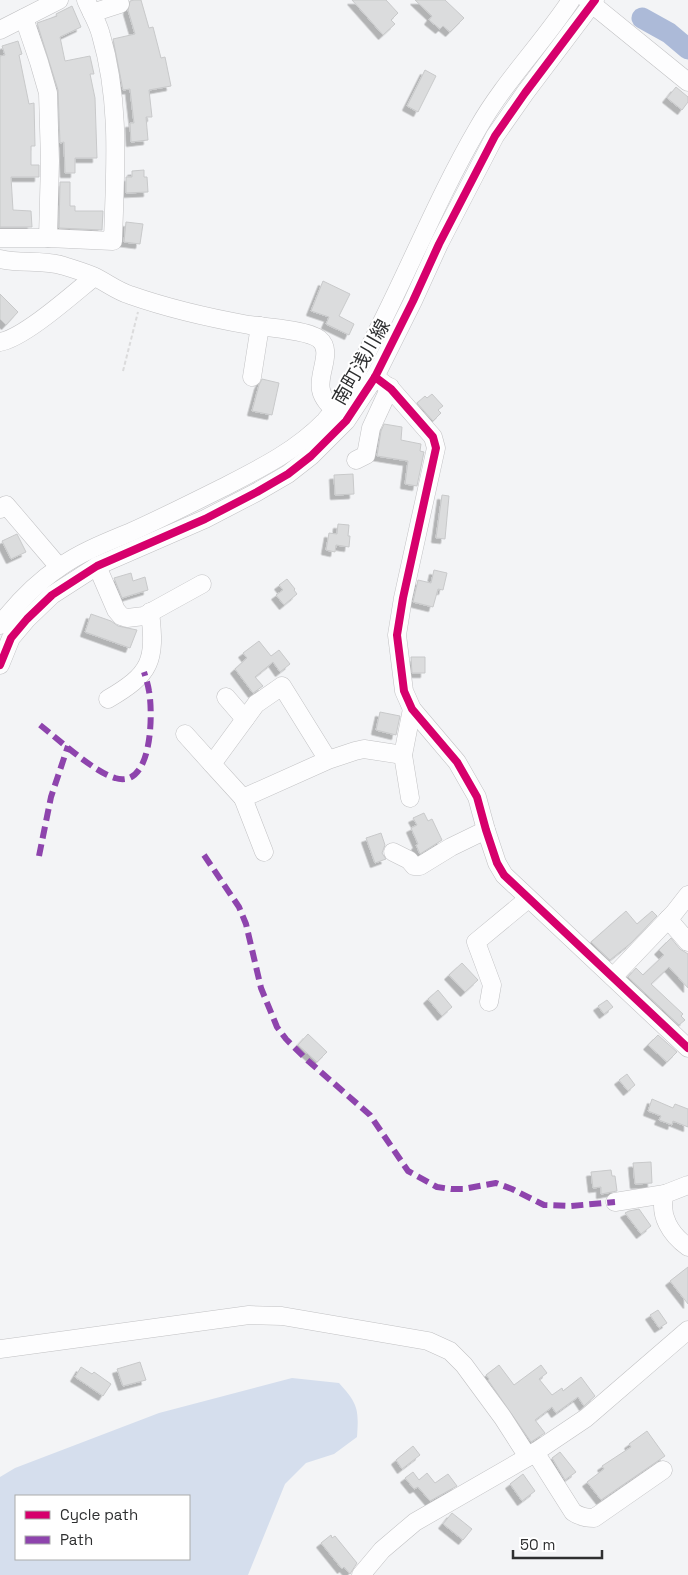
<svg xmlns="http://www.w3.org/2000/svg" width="688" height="1575" font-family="'Space Grotesk','Noto Sans JP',sans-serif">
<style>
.green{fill:#d5deed;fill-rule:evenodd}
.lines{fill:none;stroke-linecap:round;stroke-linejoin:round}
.river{stroke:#acbad8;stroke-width:21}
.building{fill:#dbdcdd;stroke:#c8c9ca;filter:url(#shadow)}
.minor-casing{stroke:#c1c1c3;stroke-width:19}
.path{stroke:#dbdbdc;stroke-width:2;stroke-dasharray:4 2.5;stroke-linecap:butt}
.minor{stroke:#fdfdfe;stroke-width:18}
.quiet{stroke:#8e44ad;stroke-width:6;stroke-dasharray:12 6;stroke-linecap:butt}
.cycleway-casing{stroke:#fff;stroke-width:11}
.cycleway{stroke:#d6006c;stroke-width:8}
.labels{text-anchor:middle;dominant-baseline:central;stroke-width:4;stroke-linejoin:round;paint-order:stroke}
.street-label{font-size:19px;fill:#2e2f30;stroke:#fff}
</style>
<defs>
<filter id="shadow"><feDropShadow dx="-4.5" dy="4.5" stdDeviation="0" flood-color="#0004"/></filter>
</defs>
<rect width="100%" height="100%" fill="#f3f4f6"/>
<path class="green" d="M292 1378 339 1383C358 1404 359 1409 357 1437L334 1454 306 1463 285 1484 248 1575H0V1477L15 1468 159 1413ZM16 1496H189V1559H16Z"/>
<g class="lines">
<polyline class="river" points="642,18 669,33 688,49"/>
</g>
<g class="building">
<polygon points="134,0 141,0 149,28 153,27 161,58 165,57 171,86 149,90 152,117 146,117 148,140 131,142 130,123 134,123 130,89 123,90 113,39 135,34 128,10 130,1"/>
<polygon points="352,0 386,0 398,13 391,20 395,24 383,35"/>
<polygon points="415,0 445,0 464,18 450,32 443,26 440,29 429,20 432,16"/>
<polygon points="72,6 81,27 60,37 65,61 90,56 94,74 90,74 95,98 97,158 75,158 75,173 65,173 64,142 60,143 58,90 37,23 57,16 56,14"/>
<polygon points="18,41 22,54 19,55 29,104 34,103 35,146 31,146 31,165 39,165 39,177 11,177 13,210 31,211 32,227 0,227 0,56 5,55 2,46"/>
<polygon points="425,70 436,76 418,112 407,106"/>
<polygon points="676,87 688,97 688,102 682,110 667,98"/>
<polygon points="144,170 144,177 147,177 148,192 126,193 126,177 132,177 132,171"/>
<polygon points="60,182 70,182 70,206 75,206 75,211 103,211 102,230 59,228"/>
<polygon points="126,222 143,224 140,244 124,242"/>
<polygon points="323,281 350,294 339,316 354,324 349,335 326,324 329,317 311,311"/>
<polygon points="0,294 18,312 6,325 0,319"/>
<polygon points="262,379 279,383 272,415 252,411 259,385"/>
<polygon points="432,394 443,406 438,410 441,413 433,421 417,403 425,396 427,398"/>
<polygon points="384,424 402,427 401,440 421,444 420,451 424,452 417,486 405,484 408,461 377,456 381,431"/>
<polygon points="353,474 354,494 335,495 334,475"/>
<polygon points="442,495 449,496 445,539 436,538"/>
<polygon points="338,524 349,525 348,536 350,536 349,547 336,545 335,552 326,550 329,533 337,534"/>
<polygon points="17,534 26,552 11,559 2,541"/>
<polygon points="434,570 447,573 443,590 438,589 433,607 413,602 418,580 431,583"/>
<polygon points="131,573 133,581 145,577 148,590 122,598 114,578"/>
<polygon points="287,579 295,589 294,590 297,594 284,605 276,595 283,590 279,585"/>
<polygon points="91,614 111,621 118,626 137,630 130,648 85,632"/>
<polygon points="259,641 271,656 279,650 290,664 280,672 273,662 255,677 263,686 253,693 235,669 247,658 243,653"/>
<polygon points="411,657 425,657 425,673 412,673"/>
<polygon points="380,712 400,716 396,735 376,730"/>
<polygon points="424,813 428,821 432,819 442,840 420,854 416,845 418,844 411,828 417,825 413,818"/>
<polygon points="381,833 385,845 382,853 386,859 375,863 366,838"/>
<polygon points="626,911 637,924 652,911 657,916 631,943 610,960 591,942"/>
<polygon points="671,938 680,949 688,954 688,988 669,967 651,984 683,1014 681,1016 685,1020 679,1025 628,977 636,968 643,975 664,955 659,950"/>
<polygon points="462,963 478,980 465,992 449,975"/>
<polygon points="438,990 452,1007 442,1016 428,999"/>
<polygon points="607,1000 613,1007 604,1014 598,1006"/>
<polygon points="308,1034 327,1052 317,1062 298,1045"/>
<polygon points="658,1035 677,1052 667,1062 648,1045"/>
<polygon points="627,1074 635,1085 628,1091 619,1080"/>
<polygon points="652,1099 673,1108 675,1104 688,1109 688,1127 673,1121 672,1125 659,1120 661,1116 648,1111"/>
<polygon points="651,1162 652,1183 635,1184 633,1163"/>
<polygon points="611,1170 612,1176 615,1176 617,1191 601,1194 601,1187 593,1188 591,1172"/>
<polygon points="639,1209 651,1226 641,1234 625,1213 629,1211"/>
<polygon points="688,1267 688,1304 670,1281"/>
<polygon points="658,1310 667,1323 659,1328 650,1315"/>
<polygon points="140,1362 146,1380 123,1386 117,1369"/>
<polygon points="499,1365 514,1385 541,1365 547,1373 539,1379 552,1395 562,1388 563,1391 581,1377 595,1396 584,1406 578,1397 556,1413 552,1407 535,1420 545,1433 531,1442 488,1380 489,1379 486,1375"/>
<polygon points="81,1367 92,1374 94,1372 111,1384 103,1396 75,1377"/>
<polygon points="647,1431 665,1456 601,1500 587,1482 604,1469 602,1466 631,1447 629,1444"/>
<polygon points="413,1446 420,1455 402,1469 396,1460"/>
<polygon points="560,1452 576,1472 565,1480 552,1458"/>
<polygon points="413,1472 419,1480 427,1473 435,1483 448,1474 457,1486 430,1501 418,1487 414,1489 405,1478"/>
<polygon points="523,1474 535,1491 522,1501 510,1484"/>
<polygon points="452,1513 472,1529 463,1540 443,1524"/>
<polygon points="331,1535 332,1538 335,1536 357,1563 350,1574 344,1567 342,1569 321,1543"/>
</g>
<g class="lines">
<g class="minor-casing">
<g id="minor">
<polyline points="587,0 688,82"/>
<polyline points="92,13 120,4"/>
<polyline points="24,18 39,62 48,93 50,161 48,238"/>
<polyline points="0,30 59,0"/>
<path d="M0 238H48L113 241C115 170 121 104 101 35 98 23 91 12 86 0"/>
<path d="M0 259C21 264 44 259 64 266 74 269 84 272 93 276 106 282 117 291 130 295 167 308 210 318 249 325 264 327 308 330 319 339 334 351 317 374 321 390 323 401 334 409 342 417"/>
<path d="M0 342C24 338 73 294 94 277"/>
<polyline points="252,377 260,326"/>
<polyline points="375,377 391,389 433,437 436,448 403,598 397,635 404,691 412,709 457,762 477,797 486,830 497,863 504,875 688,1048"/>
<polyline points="356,460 366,455 371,428 390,387"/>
<polyline points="0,509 6,505 59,567"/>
<polyline points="97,566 116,610 121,616 127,618 144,616 202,584"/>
<path d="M0 625C17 603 36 583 60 567 81 552 107 542 131 532 162 518 192 503 222 488 259 469 296 451 325 421 348 395 363 361 378 330 412 263 440 193 478 128 504 82 542 44 571 0"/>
<polyline points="0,665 11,638 27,619 52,595 97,566 205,519 257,492 288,474 311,456 346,421 375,377 413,301 439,244 495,136 525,93 595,0"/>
<polyline points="226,697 245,719"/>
<path d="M108 699C151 674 156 661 150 612"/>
<polyline points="185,734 212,764"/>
<polyline points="403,755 410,798"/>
<polyline points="328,760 282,686 256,704 212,764 243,798 328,760 355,751 364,749 403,755 412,709"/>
<polyline points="243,798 264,852"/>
<polyline points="393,852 409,860 414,866 420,866 451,847 486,830"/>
<polyline points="668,919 688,942"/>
<polyline points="613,977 674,913 688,895"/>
<polyline points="489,1002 492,985 476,942 528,899"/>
<path d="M688 1185 665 1194C658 1215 671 1235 688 1247"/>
<polyline points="615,1202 665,1194"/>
<polyline points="0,1349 249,1315 282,1316 428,1341 450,1351 464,1365 503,1418 528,1457"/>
<path d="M535 1452 573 1512C580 1517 586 1518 594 1518L663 1470"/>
<polyline points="361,1575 382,1550 415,1522 528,1457 586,1418 688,1330"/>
</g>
</g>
<polyline class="path" points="123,371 138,312"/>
<use href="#minor" class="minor"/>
<g class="quiet">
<path d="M40 725C58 739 94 772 115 778 153 790 153 712 149 691 148 685 146 678 144 672"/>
<polyline points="204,855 239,907 246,924 261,988 277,1027 286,1039 306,1059 370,1115 408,1171 437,1187 451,1189 463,1189 496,1183 512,1189 544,1205 571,1206 615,1202"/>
<polyline points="39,856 51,797 68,746"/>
</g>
<g class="cycleway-casing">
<g id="cycleway">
<polyline points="375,377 391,389 433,437 436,448 403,598 397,635 404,691 412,709 457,762 477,797 486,830 497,863 504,875 688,1048"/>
<polyline points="0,665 11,638 27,619 52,595 97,566 205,519 257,492 288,474 311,456 346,421 375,377 413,301 439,244 495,136 525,93 595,0"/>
</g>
</g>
<use href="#cycleway" class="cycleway"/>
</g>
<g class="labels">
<g class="street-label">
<text transform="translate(361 362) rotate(-60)">南町浅川線</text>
</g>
</g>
<rect x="15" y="1495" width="175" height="65" fill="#ffffff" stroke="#abacac"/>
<rect x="25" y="1511" width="25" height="8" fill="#d6006c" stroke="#abacac"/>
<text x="60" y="1520" font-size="15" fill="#2e2f30">Cycle path</text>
<rect x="25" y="1536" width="25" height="8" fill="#8e44ad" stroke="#abacac"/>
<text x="60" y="1545" font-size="15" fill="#2e2f30">Path</text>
<path d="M513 1550v8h89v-8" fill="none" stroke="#2e2f30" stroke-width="2.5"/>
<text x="520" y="1550" font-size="15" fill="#2e2f30" stroke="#ffffff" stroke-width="4" paint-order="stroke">50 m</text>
</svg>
